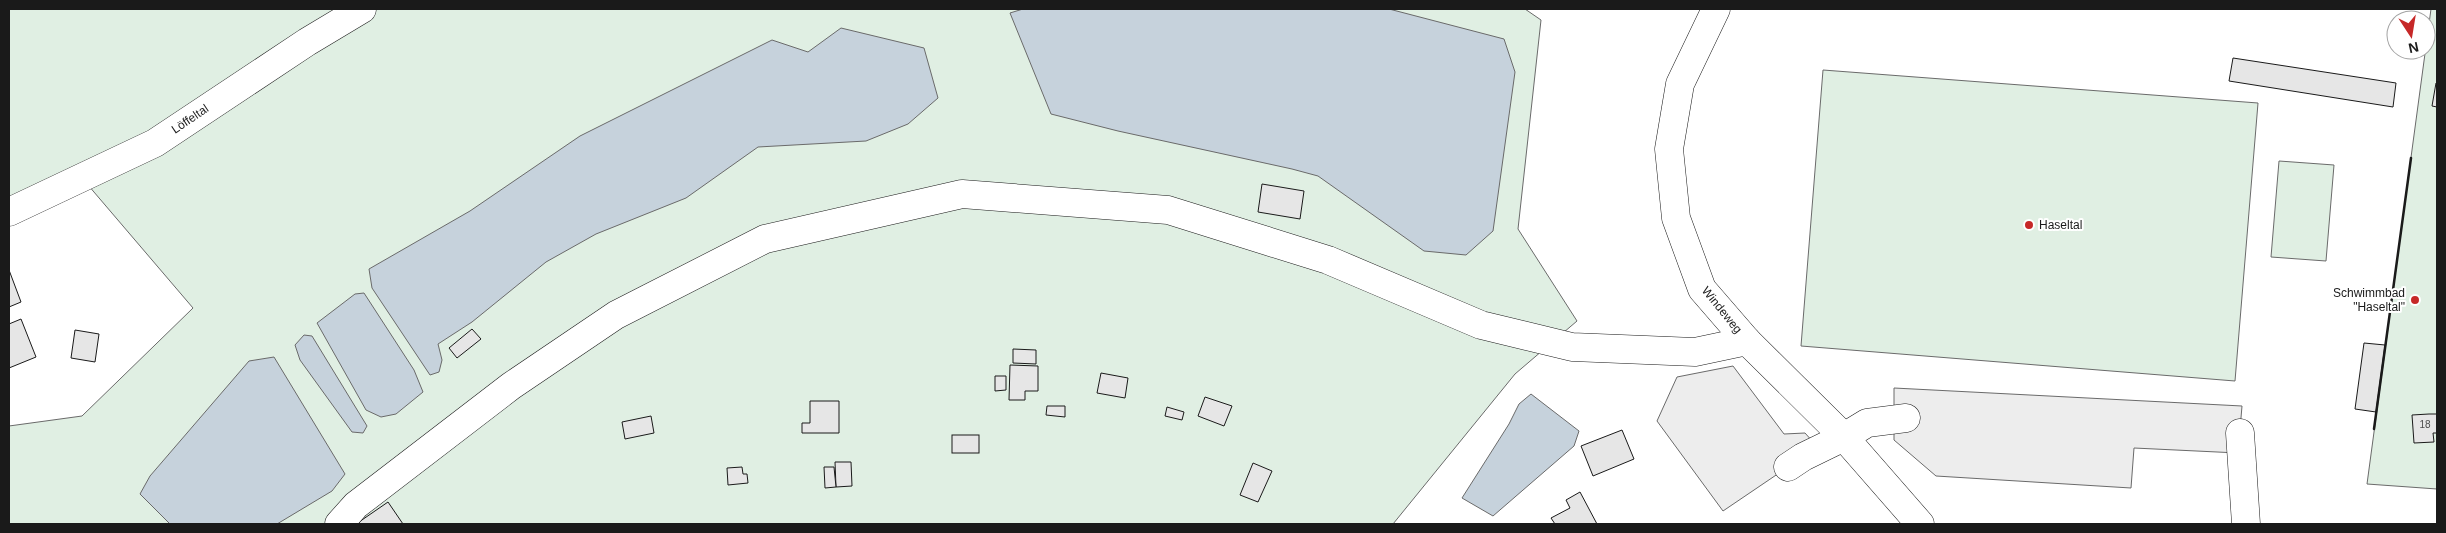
<svg xmlns="http://www.w3.org/2000/svg" width="2446" height="533" font-family="Arial,sans-serif">
<style>
.green{fill:#e0efe3;stroke:#6a6a6a}
.parking{fill:#ededed;stroke:#6a6a6a}
.water{fill:#c6d2dc;stroke:#6a6a6a}
.building{fill:#e6e6e6;stroke:#1a1a1a}
.lines{fill:none;stroke-linecap:round;stroke-linejoin:round}
.minor-casing{stroke:#1a1a1a;stroke-width:29}
.minor{stroke:#fff;stroke-width:28}
.wall{stroke:#1a1a1a;stroke-width:2.5}
.poi-dot{fill:#c62828;stroke:#fff;stroke-width:2}
.labels{text-anchor:middle;dominant-baseline:central;stroke-width:4;stroke-linejoin:round;paint-order:stroke}
.number-label{font-size:10px;fill:#4d4d4d}
.street-label{font-size:12px;fill:#1a1a1a;stroke:#fff}
.poi-label{font-size:12px;fill:#1a1a1a;stroke:#fff;text-anchor:start}
</style>
<rect width="100%" height="100%" fill="#fff"/>
<g class="green">
<polygon points="9,9 1525,9 1541,20 1518,229 1577,321 1515,374 1393,524 9,524 9,426 82,416 193,308 82,178 9,212"/>
<polygon points="2431,9 2437,9 2437,489 2367,484"/>
<polygon points="1823,70 2258,103 2235,381 1801,346"/>
<polygon points="2279,161 2334,165 2326,261 2271,257"/>
</g>
<g class="parking">
<polygon points="1733,366 1784,434 1805,433 1814,443 1788,467 1723,511 1657,421 1677,377"/>
<polygon points="1894,388 2242,406 2238,453 2134,448 2131,488 1936,476 1894,440"/>
</g>
<g class="water">
<polygon points="1023,9 1389,9 1504,39 1515,72 1493,231 1466,255 1424,251 1318,176 1292,169 1118,131 1051,114 1010,13"/>
<polygon points="841,28 924,48 938,98 908,124 866,141 758,147 686,198 596,234 546,262 472,322 438,344 442,360 439,372 430,375 372,288 369,269 470,211 580,136 772,40 808,52"/>
<polygon points="364,293 414,370 423,392 396,414 381,417 366,410 317,323 355,294"/>
<polygon points="304,335 312,336 367,426 363,433 352,432 300,360 295,345"/>
<polygon points="274,357 345,474 332,491 277,524 170,524 140,494 150,476 249,361"/>
<polygon points="1531,394 1579,431 1574,446 1493,516 1462,498 1509,424 1519,404"/>
</g>
<g class="building">
<polygon points="2233,58 2396,83 2393,107 2229,81"/>
<polygon points="2436,83 2437,83 2437,107 2432,106"/>
<polygon points="1262,184 1304,191 1300,219 1258,212"/>
<polygon points="9,270 21,302 9,307"/>
<polygon points="21,319 36,357 9,368 9,324"/>
<polygon points="472,329 481,339 457,358 449,348"/>
<polygon points="75,330 99,334 95,362 71,358"/>
<polygon points="2364,343 2385,345 2376,412 2355,409"/>
<polygon points="1013,349 1036,350 1036,364 1013,363"/>
<polygon points="1010,365 1038,366 1038,391 1025,391 1025,400 1009,400"/>
<polygon points="1101,373 1128,378 1125,398 1097,393"/>
<polygon points="995,376 1006,376 1006,390 995,391"/>
<polygon points="1205,397 1232,406 1224,426 1198,416"/>
<polygon points="810,401 839,401 839,433 802,433 802,423 810,423"/>
<polygon points="1047,406 1065,406 1065,417 1046,415"/>
<polygon points="1167,407 1184,412 1182,420 1165,416"/>
<polygon points="2429,414 2437,414 2437,433 2433,433 2434,442 2414,443 2412,415"/>
<polygon points="651,416 654,433 625,439 622,422"/>
<polygon points="1622,430 1634,459 1593,476 1581,446"/>
<rect x="952" y="435" width="27" height="18"/>
<polygon points="835,462 851,462 852,486 836,487"/>
<polygon points="1253,463 1272,471 1258,502 1240,495"/>
<polygon points="742,467 743,474 747,474 748,483 728,485 727,468"/>
<polygon points="824,467 834,467 836,487 825,488"/>
<polygon points="1580,492 1597,524 1555,524 1551,518 1570,508 1566,500"/>
<polygon points="388,502 403,524 360,524 359,522"/>
</g>
<g class="lines">
<g class="minor-casing">
<g id="minor">
<polyline points="1716,9 1680,84 1669,149 1676,218 1702,289 1747,341 1844,437 1920,524"/>
<polyline points="9,212 155,143 307,42 362,9"/>
<polyline points="2240,433 2246,524"/>
<polyline points="1788,467 1803,457 1844,437 1867,423 1906,418"/>
<polyline points="339,524 356,505 511,386 616,315 765,239 962,194 1168,210 1328,260 1481,325 1572,347 1695,352 1747,341"/>
</g>
</g>
<use href="#minor" class="minor"/>
<polyline class="wall" points="2374,429 2411,158"/>
</g>
<g class="poi-dot">
<circle cx="2029" cy="225" r="5"/>
<circle cx="2415" cy="300" r="5"/>
</g>
<g class="labels">
<g class="number-label">
<text x="2425" y="424">18</text>
</g>
<g class="street-label">
<text transform="translate(190 119) rotate(-34)">Löffeltal</text>
<text transform="translate(1722 310) rotate(51)">Windeweg</text>
</g>
<g class="poi-label">
<text x="2039" y="225">Haseltal</text>
<text x="2405" y="293" text-anchor="end">Schwimmbad<tspan x="2405" dy="14">"Haseltal"</tspan></text>
</g>
</g>
<rect width="2446" height="533" fill="none" stroke="#1a1a1a" stroke-width="20"/>
<g transform="translate(2411 35) rotate(168)"><circle r="24" fill="#ffffff" stroke="#a3a3a3"/>
<path d="M0-4L9 19L0 12L-9 19Z" fill="#c62828"/>
<text y="-8" font-size="14" font-weight="bold" text-anchor="middle" fill="#1a1a1a">N</text>
</g>
</svg>
